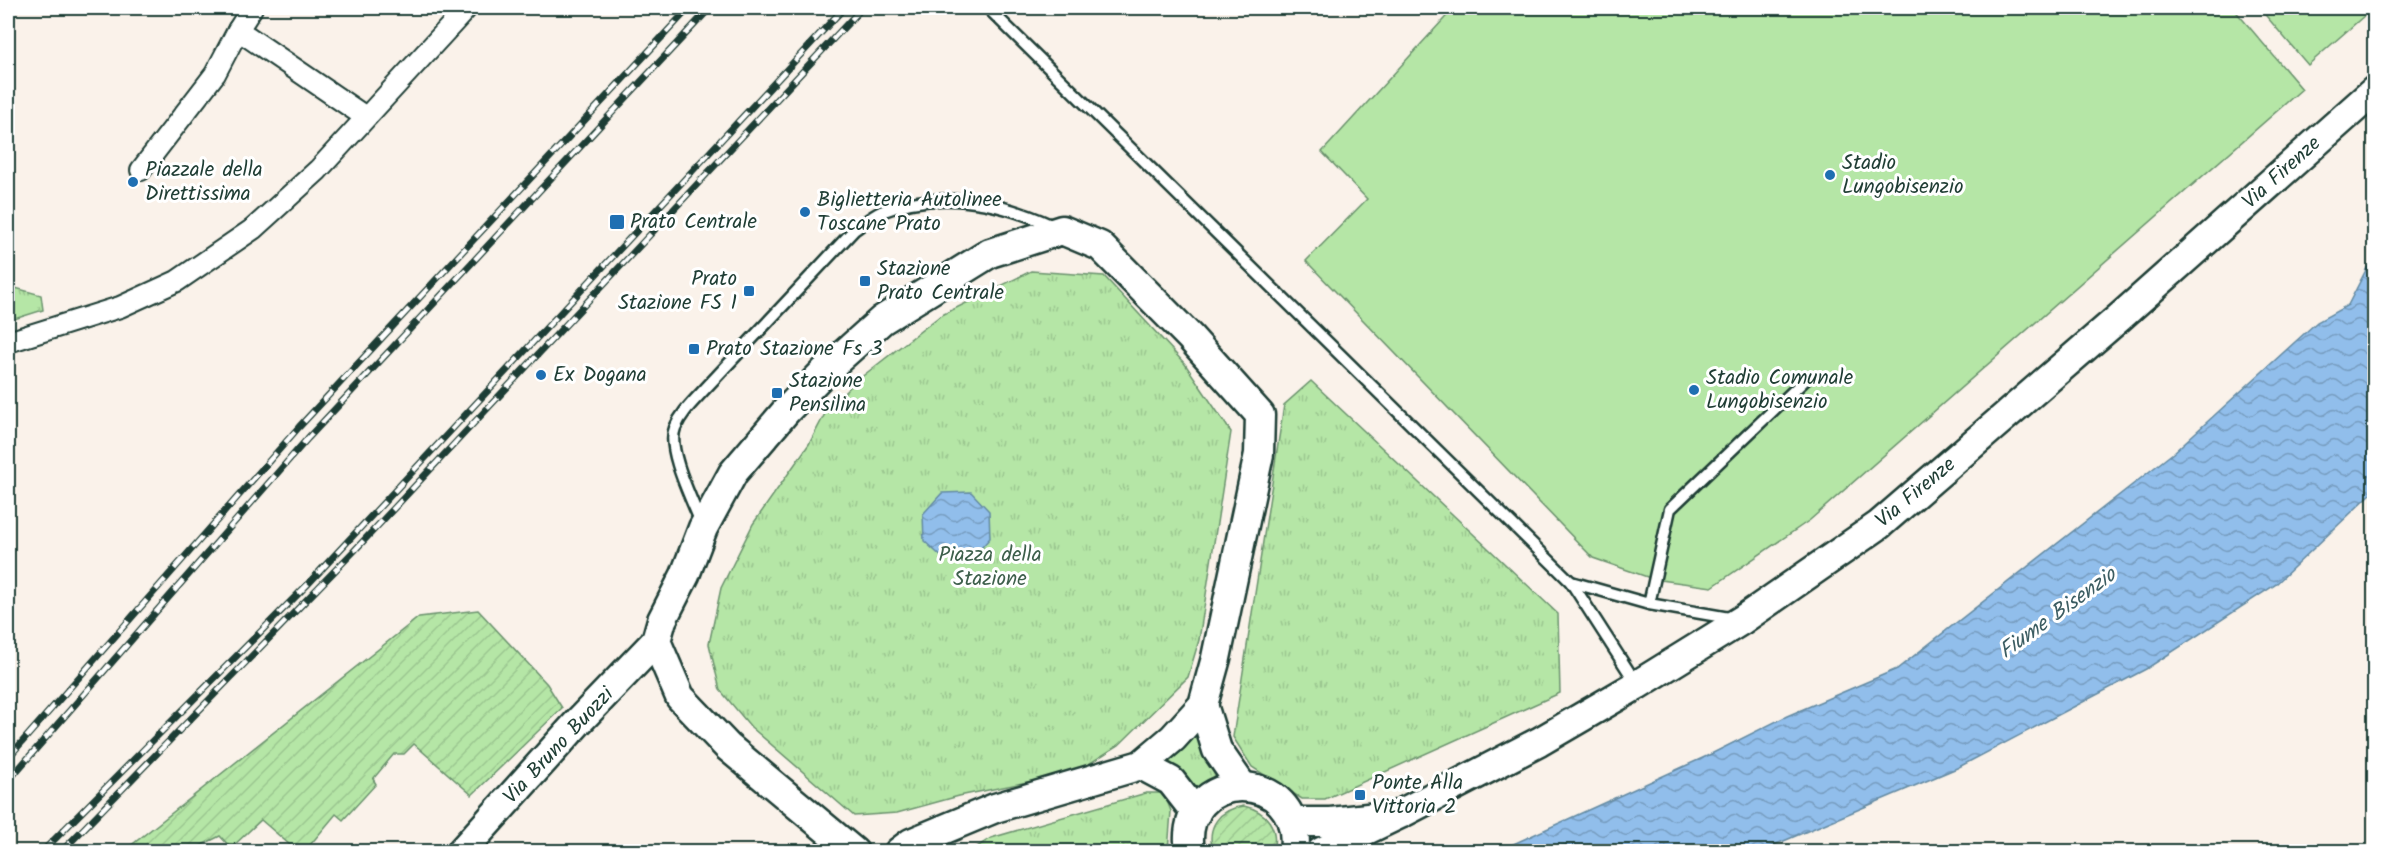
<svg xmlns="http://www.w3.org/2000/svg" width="2382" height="859" font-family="Kalam,sans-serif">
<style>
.grass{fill:url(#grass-tufts);stroke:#6a926d;stroke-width:1.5}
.garden{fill:url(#garden-furrows);stroke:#6a926d;stroke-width:1.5}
.pitch{fill:#b5e6a6;stroke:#6a926d;stroke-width:1.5}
.water{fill:url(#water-waves);stroke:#638aa2;stroke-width:1.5}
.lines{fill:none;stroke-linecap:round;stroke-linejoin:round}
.lane-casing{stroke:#1f3d34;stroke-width:15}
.street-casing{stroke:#1f3d34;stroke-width:24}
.secondary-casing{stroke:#1f3d34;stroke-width:33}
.lane{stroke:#fff;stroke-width:10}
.street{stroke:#fff;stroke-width:20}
.secondary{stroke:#fff;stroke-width:28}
.rail-casing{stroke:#1f3d34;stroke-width:7}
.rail{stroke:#fff;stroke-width:4.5;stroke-dasharray:14;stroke-linecap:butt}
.poi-dot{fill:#1f6fb2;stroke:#fff;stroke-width:2}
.labels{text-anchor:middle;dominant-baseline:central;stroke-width:6;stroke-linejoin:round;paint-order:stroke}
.poi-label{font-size:21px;fill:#1f3d34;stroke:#fff;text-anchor:start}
.street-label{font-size:21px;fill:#1f3d34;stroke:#fff}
.park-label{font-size:21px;fill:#3d5f4b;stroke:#fff}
.water-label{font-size:22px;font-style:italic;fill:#3c5d62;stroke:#fff}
</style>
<defs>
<pattern id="grass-tufts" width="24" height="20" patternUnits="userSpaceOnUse" patternTransform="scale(1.5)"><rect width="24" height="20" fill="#b5e6a6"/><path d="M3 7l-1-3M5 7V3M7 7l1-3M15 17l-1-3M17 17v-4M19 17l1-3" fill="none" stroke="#9bc690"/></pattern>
<pattern id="garden-furrows" width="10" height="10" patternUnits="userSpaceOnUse" patternTransform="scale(1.5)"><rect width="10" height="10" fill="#b5e6a6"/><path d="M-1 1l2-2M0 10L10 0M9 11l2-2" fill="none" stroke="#9bc690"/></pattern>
<pattern id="water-waves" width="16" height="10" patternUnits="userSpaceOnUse" patternTransform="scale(1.5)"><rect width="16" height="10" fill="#91beeb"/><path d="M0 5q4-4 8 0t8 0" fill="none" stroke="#769cbf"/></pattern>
</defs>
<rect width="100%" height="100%" fill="#faf2ea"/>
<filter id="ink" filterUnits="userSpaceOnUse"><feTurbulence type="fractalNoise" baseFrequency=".0167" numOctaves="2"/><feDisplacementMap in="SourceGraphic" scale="12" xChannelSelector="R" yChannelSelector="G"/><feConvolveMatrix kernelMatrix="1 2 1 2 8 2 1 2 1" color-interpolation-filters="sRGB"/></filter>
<g filter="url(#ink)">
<g class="grass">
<polygon points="1031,271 1104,276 1185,364 1231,432 1199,640 1188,677 1119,745 1076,772 959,796 897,813 854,816 751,727 720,690 709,644 721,588 753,524 809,444 827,410 855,382 940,316"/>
<polygon points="8,286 41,295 43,310 8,321"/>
<polygon points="1311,381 1558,614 1560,693 1325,799 1302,799 1252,767 1233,737 1284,405"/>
<polygon points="1200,722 1222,778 1207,782 1195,792 1154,759"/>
<polygon points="1146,793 1164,793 1171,811 1168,851 969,852 991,838"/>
</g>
<g class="garden">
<polygon points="478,610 547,684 562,708 472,795 414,744 404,754 394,754 373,779 376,784 343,820 336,814 305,851 297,851 261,820 231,848 220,836 190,851 124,851 419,617"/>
<path d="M1244 806C1267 811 1279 828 1273 851H1213C1206 827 1219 809 1244 806Z"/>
</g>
<g class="pitch">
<polygon points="1454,8 2233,8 2302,89 1810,520 1712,587 1653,579 1593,558 1306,261 1367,199 1322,152"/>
<polygon points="2265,8 2373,8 2308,65 2261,10"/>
</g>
<g class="water">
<polygon points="2374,261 2374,491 2275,585 2146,669 1957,768 1760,851 1498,851 1707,756 1787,716 1897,669 2173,453 2317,322 2348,305 2367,268"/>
<polygon points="971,492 989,511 990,538 973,557 944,559 924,541 923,514 942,493"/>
</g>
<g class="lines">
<g class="lane-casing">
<g id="lane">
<polyline points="988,8 1571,582 1636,683"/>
<path d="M701 523C693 502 666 449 675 428 681 413 693 402 703 391L854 230C863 224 872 216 881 212 938 189 1000 202 1053 226"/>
<polyline points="1571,582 1649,604 1735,619"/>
<polyline points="1649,604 1670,509 1806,379"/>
</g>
</g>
<g class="street-casing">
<g id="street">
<polyline points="252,8 238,30 364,116"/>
<polyline points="141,170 215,74 238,30"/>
<polyline points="8,342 120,307 177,281 253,229 318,170 467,8"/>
</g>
</g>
<g class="secondary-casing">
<g id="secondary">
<polyline points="1203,705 1217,750 1242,786"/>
<polyline points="1141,765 1171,781 1196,813"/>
<polyline points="1292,822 1331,822 1377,817"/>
<polyline points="461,852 579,721 656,641"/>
<polyline points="854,852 728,747 680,697 656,641 662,620 685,575 703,528 733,473 786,411 824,372 882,320 990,253 1062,230 1100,246 1190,337 1260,415 1259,454 1216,658 1203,705 1173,738 1141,765 995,808 911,843 899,852"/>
<path d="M1190 852C1176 766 1306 765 1294 852"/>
<polyline points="1321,852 1400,814 1539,742 1637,685 1742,620 1879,525 2120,317 2374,91"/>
</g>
</g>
<use href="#lane" class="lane"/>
<use href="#street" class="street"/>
<use href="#secondary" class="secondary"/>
<g class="rail-casing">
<g id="rail">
<polyline points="8,758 299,427 689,8"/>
<polyline points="8,781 308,438 710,8"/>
<polyline points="42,852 307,585 844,8"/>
<polyline points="61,852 354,551 862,8"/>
</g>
</g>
<use href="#rail" class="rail"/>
</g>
</g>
<g class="poi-dot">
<circle cx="1830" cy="175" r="6"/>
<circle cx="133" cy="182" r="6"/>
<circle cx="805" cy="212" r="6"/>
<rect x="609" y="214" width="16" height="16" rx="3"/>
<rect x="859" y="275" width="12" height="12" rx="3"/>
<rect x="743" y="285" width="12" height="12" rx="3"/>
<rect x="688" y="343" width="12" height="12" rx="3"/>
<circle cx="541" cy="375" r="6"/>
<circle cx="1694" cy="390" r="6"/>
<rect x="771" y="387" width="12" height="12" rx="3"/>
<rect x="1354" y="789" width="12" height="12" rx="3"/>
</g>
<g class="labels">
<g class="poi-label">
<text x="1842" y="163">Stadio<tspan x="1842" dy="24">Lungobisenzio</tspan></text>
<text x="145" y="170">Piazzale della<tspan x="145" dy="24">Direttissima</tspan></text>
<text x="817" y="200">Biglietteria Autolinee<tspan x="817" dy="24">Toscane Prato</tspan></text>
<text x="630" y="222">Prato Centrale</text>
<text x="877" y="269">Stazione<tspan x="877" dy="24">Prato Centrale</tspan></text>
<text x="737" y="279" text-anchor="end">Prato<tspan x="737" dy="24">Stazione FS 1</tspan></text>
<text x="706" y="349">Prato Stazione Fs 3</text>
<text x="553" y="375">Ex Dogana</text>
<text x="1706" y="378">Stadio Comunale<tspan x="1706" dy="24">Lungobisenzio</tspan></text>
<text x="789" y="381">Stazione<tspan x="789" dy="24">Pensilina</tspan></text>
<text x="1372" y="783">Ponte Alla<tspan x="1372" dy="24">Vittoria 2</tspan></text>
</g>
<g class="street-label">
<text transform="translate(2282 173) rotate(-42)">Via Firenze</text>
<text transform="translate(1916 493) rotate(-40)">Via Firenze</text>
<text transform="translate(559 746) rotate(-47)">Via Bruno Buozzi</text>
</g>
<g class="park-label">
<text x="990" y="555">Piazza della<tspan x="990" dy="24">Stazione</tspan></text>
</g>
<g class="water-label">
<text transform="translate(2058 614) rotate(-36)">Fiume Bisenzio</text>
</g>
</g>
<rect width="2382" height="859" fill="none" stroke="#fff" stroke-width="30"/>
<rect x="15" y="15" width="2352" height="829" fill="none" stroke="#1f3d34" stroke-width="2" filter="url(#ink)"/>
</svg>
